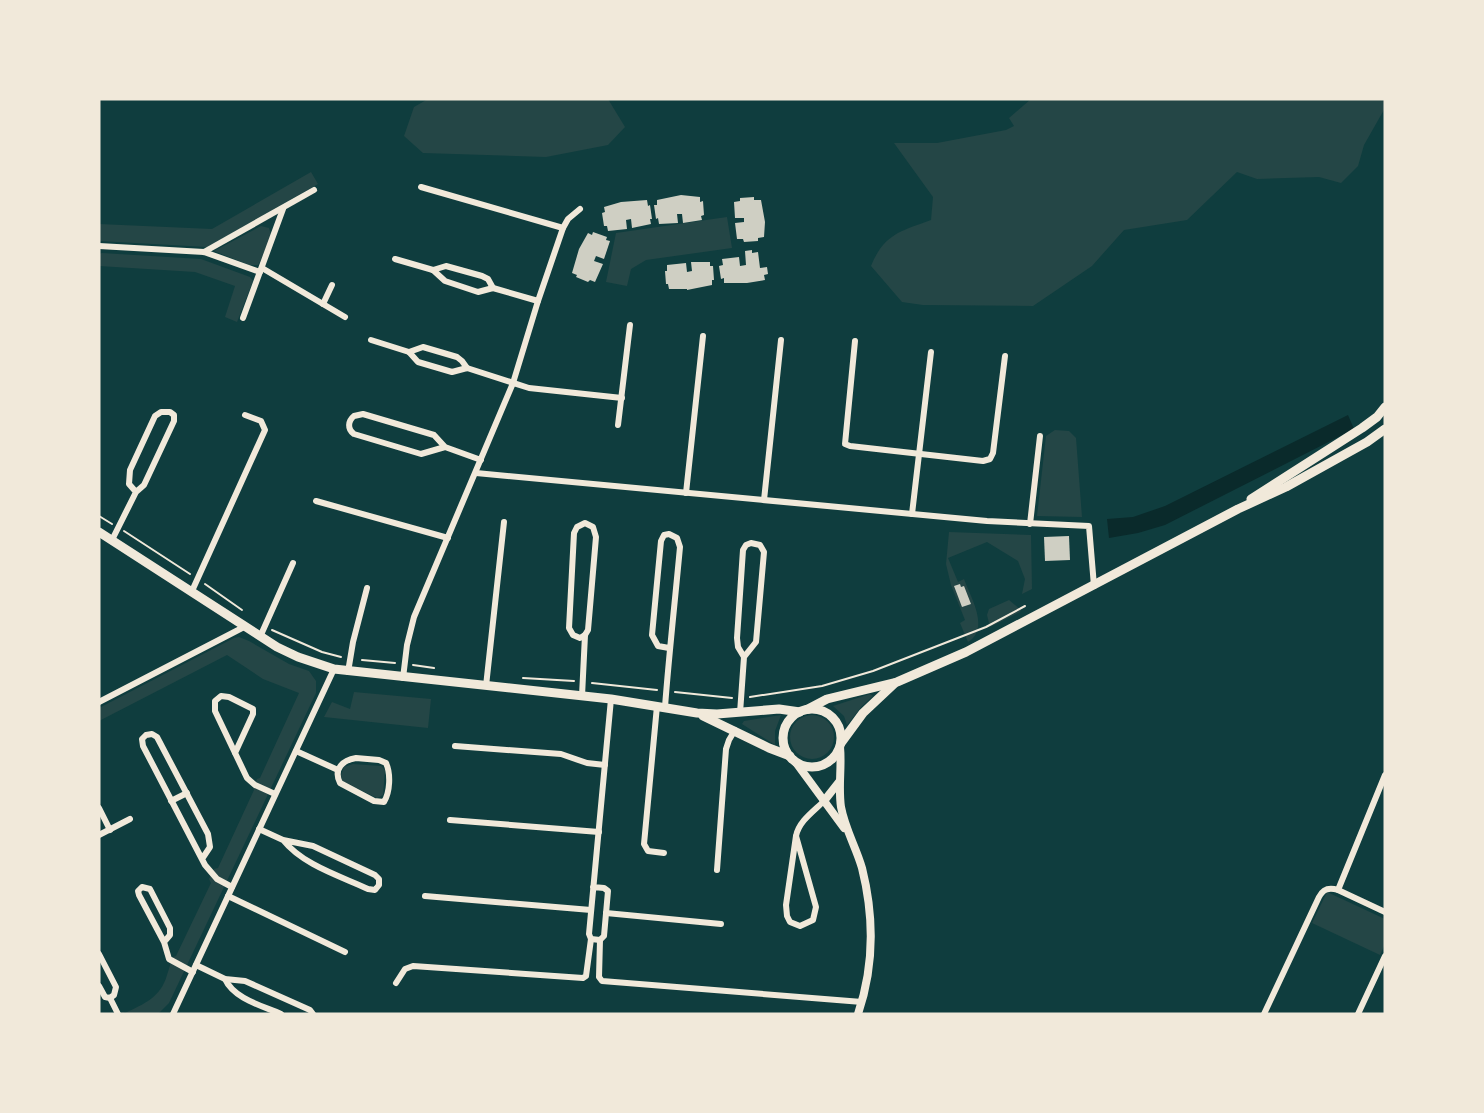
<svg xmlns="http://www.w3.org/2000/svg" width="1484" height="1113" font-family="'Source Sans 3',sans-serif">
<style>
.green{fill:#244646}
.water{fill:#0a2a2b}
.building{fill:#cfcfc3}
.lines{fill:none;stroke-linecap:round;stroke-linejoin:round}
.path{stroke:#f1e9da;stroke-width:2}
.minor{stroke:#f1e9da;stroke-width:6}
.tertiary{stroke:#f1e9da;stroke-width:8}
.secondary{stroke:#f1e9da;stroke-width:9}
</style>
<rect width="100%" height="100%" fill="#0f3d3e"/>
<g class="green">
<polygon points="428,99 608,99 625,127 608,145 546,157 423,153 404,136 414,107"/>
<path d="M1031 99H1385V108L1364 145 1358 166 1341 183 1319 177 1257 179 1237 172 1187 220 1124 230 1092 266 1033 306 923 305 902 302 871 266C884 234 901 231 931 220L933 197 894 143H937L1006 130 1014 126 1009 118Z"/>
<polygon points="311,172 318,184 207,247 99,241 99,224 212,229"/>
<polygon points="727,217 732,248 646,260 631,269 627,286 606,282 616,233"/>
<polygon points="261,226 269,228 271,235 261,260 258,265 249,265 214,251"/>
<polygon points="102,253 201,259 250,277 253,281 237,322 225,317 235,286 195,272 99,266 99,254"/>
<polygon points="1055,430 1069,431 1076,438 1082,517 1037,516 1046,436"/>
<path d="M949 532 1031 535 1032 589 1022 594 1025 579 1018 561 987 542 948 558 958 582 964 579C971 598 990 629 968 642L960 623 965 620 951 585 946 564Z"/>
<polygon points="1009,600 1021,610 1020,612 990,627 987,615 989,609"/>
<path d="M239 637 249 641 289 664 309 671 316 681V693L169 1003 158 1014H118L123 1012 125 1013C144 1004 161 997 167 975 169 969 170 964 173 957L176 956 211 883 209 879 214 869 218 868 254 790 253 788 257 779 260 778 299 693 263 679 227 655 99 721V708L234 638Z"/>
<polygon points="354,692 431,699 428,728 324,717 332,702 350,709"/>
<polygon points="870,694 873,696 862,706 847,725 844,716 833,706"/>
<circle cx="812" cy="737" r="22"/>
<polygon points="781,715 775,731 775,745 742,724 744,721"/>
<polygon points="353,764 381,766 385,770 383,795 377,798 342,781 341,775 344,767"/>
<polygon points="1327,892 1385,919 1385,944 1380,955 1312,923"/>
</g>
<polygon class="water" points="1348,415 1354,429 1165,525 1138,533 1109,538 1107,519 1133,517 1165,506"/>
<g class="building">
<polygon points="681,195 700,197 700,202 703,201 704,215 701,216 702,220 683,223 682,214 677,214 678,223 659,224 658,218 656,219 654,205 657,205 657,200"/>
<polygon points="754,197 754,200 761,200 765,222 764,237 758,238 758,241 744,242 743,239 737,239 735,223 744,222 744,218 735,218 734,202 740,201 740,198"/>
<polygon points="647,200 648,206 650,205 652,219 650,219 651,224 632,228 631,219 626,220 627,229 608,231 607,226 604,226 602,213 605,212 604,207 621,202"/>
<polygon points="593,232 607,237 606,240 610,241 604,259 596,256 594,261 603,264 595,282 590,280 588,282 576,277 577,275 572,273 579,249 588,233 592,235"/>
<polygon points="752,250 752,253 758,252 760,268 767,267 768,274 764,275 765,280 747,283 724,283 724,278 721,279 719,266 723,265 722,259 739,257 740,266 746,265 745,251"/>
<polygon points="691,262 710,262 710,266 713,266 714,280 712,280 712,285 687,290 687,289 669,289 668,284 666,284 665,271 667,271 667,265 686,263 687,272 692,271"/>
<polygon points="1069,536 1070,560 1045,561 1044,537"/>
<polygon points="960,584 961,587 964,586 971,604 962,607 954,586"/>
</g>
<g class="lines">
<g class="path">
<polyline points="99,516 112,524"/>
<polyline points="124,531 190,574"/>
<polyline points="205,584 242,610"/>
<polyline points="272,630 322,652 341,657"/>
<polyline points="362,660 395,663"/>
<polyline points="413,665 434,668"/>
<polyline points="523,678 574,681"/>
<polyline points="592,683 657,690"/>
<polyline points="675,692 732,698"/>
<polyline points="750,697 822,686 873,671 986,627 1025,606"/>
</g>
<g class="minor">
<polyline points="421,187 563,228"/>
<polyline points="99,246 204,252 260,272"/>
<polyline points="204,252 314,190"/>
<polyline points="395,259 433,270 445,281 478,292 493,288 538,301"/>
<polyline points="262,268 345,317"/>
<polyline points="433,270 446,266 482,276 488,279 493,288"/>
<polyline points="323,304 332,285"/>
<polyline points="243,318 283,209"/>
<polyline points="371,340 409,352 418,362 452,372 467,368 529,388 622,398"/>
<polyline points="855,341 845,444 850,446 983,461 990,459 993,453 1005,356"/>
<polyline points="409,352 423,347 457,357 462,361 467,368"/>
<polyline points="618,425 630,325"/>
<path d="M445 447 421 454 354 434C347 429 348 421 354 416L363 414 434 435 445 447 481 460"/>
<polyline points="476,473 987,521 1089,526 1094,586"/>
<polyline points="686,493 703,336"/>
<polyline points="764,500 781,340"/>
<polyline points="316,501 448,538"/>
<polyline points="912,514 931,352"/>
<polygon points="585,523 593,527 596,537 588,630 585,635 580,638 573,635 569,628 574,533 577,527"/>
<polyline points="1030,524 1040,436"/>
<polyline points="112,540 136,492 144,485 174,421 174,415 170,412 161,412 155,416 130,470 129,484 136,492"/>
<polyline points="192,591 265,430 261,421 245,415"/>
<polyline points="260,637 293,563"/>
<polyline points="348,672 353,642 367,588"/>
<polyline points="403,678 407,645 414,617 513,383 538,301 563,228 568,219 580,209"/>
<polyline points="486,686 504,522"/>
<polyline points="582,696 585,635"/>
<polyline points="99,702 244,627"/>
<polyline points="657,706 644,844 648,851 664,853"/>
<path d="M665 707C669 654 675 601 680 547L677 538 669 534 664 535 661 541 652 635 658 646 669 648"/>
<polyline points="740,713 744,657 738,647 737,638 743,550 746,545 751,543 760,545 764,552 756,642 744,657"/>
<polyline points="455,746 561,754 587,763 605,765"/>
<polyline points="296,751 338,770"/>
<polyline points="235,753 253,714 253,709 229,697 221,696 215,701 215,711 247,778 255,785 275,794"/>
<path d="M356 758 379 760 386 763C391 774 390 792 384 802L374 801 340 783C333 769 343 760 356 758Z"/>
<polyline points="171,801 187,793"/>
<polyline points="99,808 110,830"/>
<polyline points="450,820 599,832"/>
<path d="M259 829 283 840 313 846 375 875 379 879V885L375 890 368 889C340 876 303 865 283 840"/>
<polyline points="99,835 130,819"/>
<path d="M796 836 816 907 813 920 800 926 790 922 787 916 786 905 796 836C799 821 814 811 824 801"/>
<polyline points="202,859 210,847 208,834 157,737 152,734 146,735 142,739 143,746 205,865 217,879 232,887"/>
<polyline points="717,870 726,749 729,740 735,730"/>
<polyline points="593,887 604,888 608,891 604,936 600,940 591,939 589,934 611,699"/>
<polyline points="1338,890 1385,775"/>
<polyline points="228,896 345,952"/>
<polyline points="425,896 591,910"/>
<polyline points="606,913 721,924"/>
<polyline points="600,940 599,977 602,981 862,1002"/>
<polyline points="164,942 170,935 170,928 150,889 142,887 138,891 139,895 164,942 169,959 193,972"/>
<polyline points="99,954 116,987 114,995 110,998"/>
<polyline points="196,965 225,979 245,981 310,1010 313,1014"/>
<path d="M225 979C234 999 263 1006 281 1014"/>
<polyline points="396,983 405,969 413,966 583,978 586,976 591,939"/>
<polyline points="99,986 105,997 110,998 118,1014"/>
<polyline points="173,1014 334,669"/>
<path d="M1264 1014 1319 897C1323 889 1329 887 1338 890L1385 912"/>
<polyline points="1358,1014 1385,956"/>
</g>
<g class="tertiary">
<path d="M840 747C842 767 838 787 841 807 845 829 856 847 862 868 874 916 874 967 858 1014"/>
<polyline points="794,760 844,828"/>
<polyline points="824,801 839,782"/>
</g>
<g class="secondary">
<polyline points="1251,499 1362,428 1377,417 1385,407"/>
<polyline points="99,532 277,647 298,657 334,669 611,699 697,713 717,714 779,709 800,712"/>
<polyline points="808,709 827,699 897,682 966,652 1238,509 1286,487 1367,442 1385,429"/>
<circle cx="812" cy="738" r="29"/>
<polyline points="703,716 769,748 790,756"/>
<polyline points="841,743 863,713 895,683"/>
</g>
</g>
<rect width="1484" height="1113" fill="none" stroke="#f1e9da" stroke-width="201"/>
</svg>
